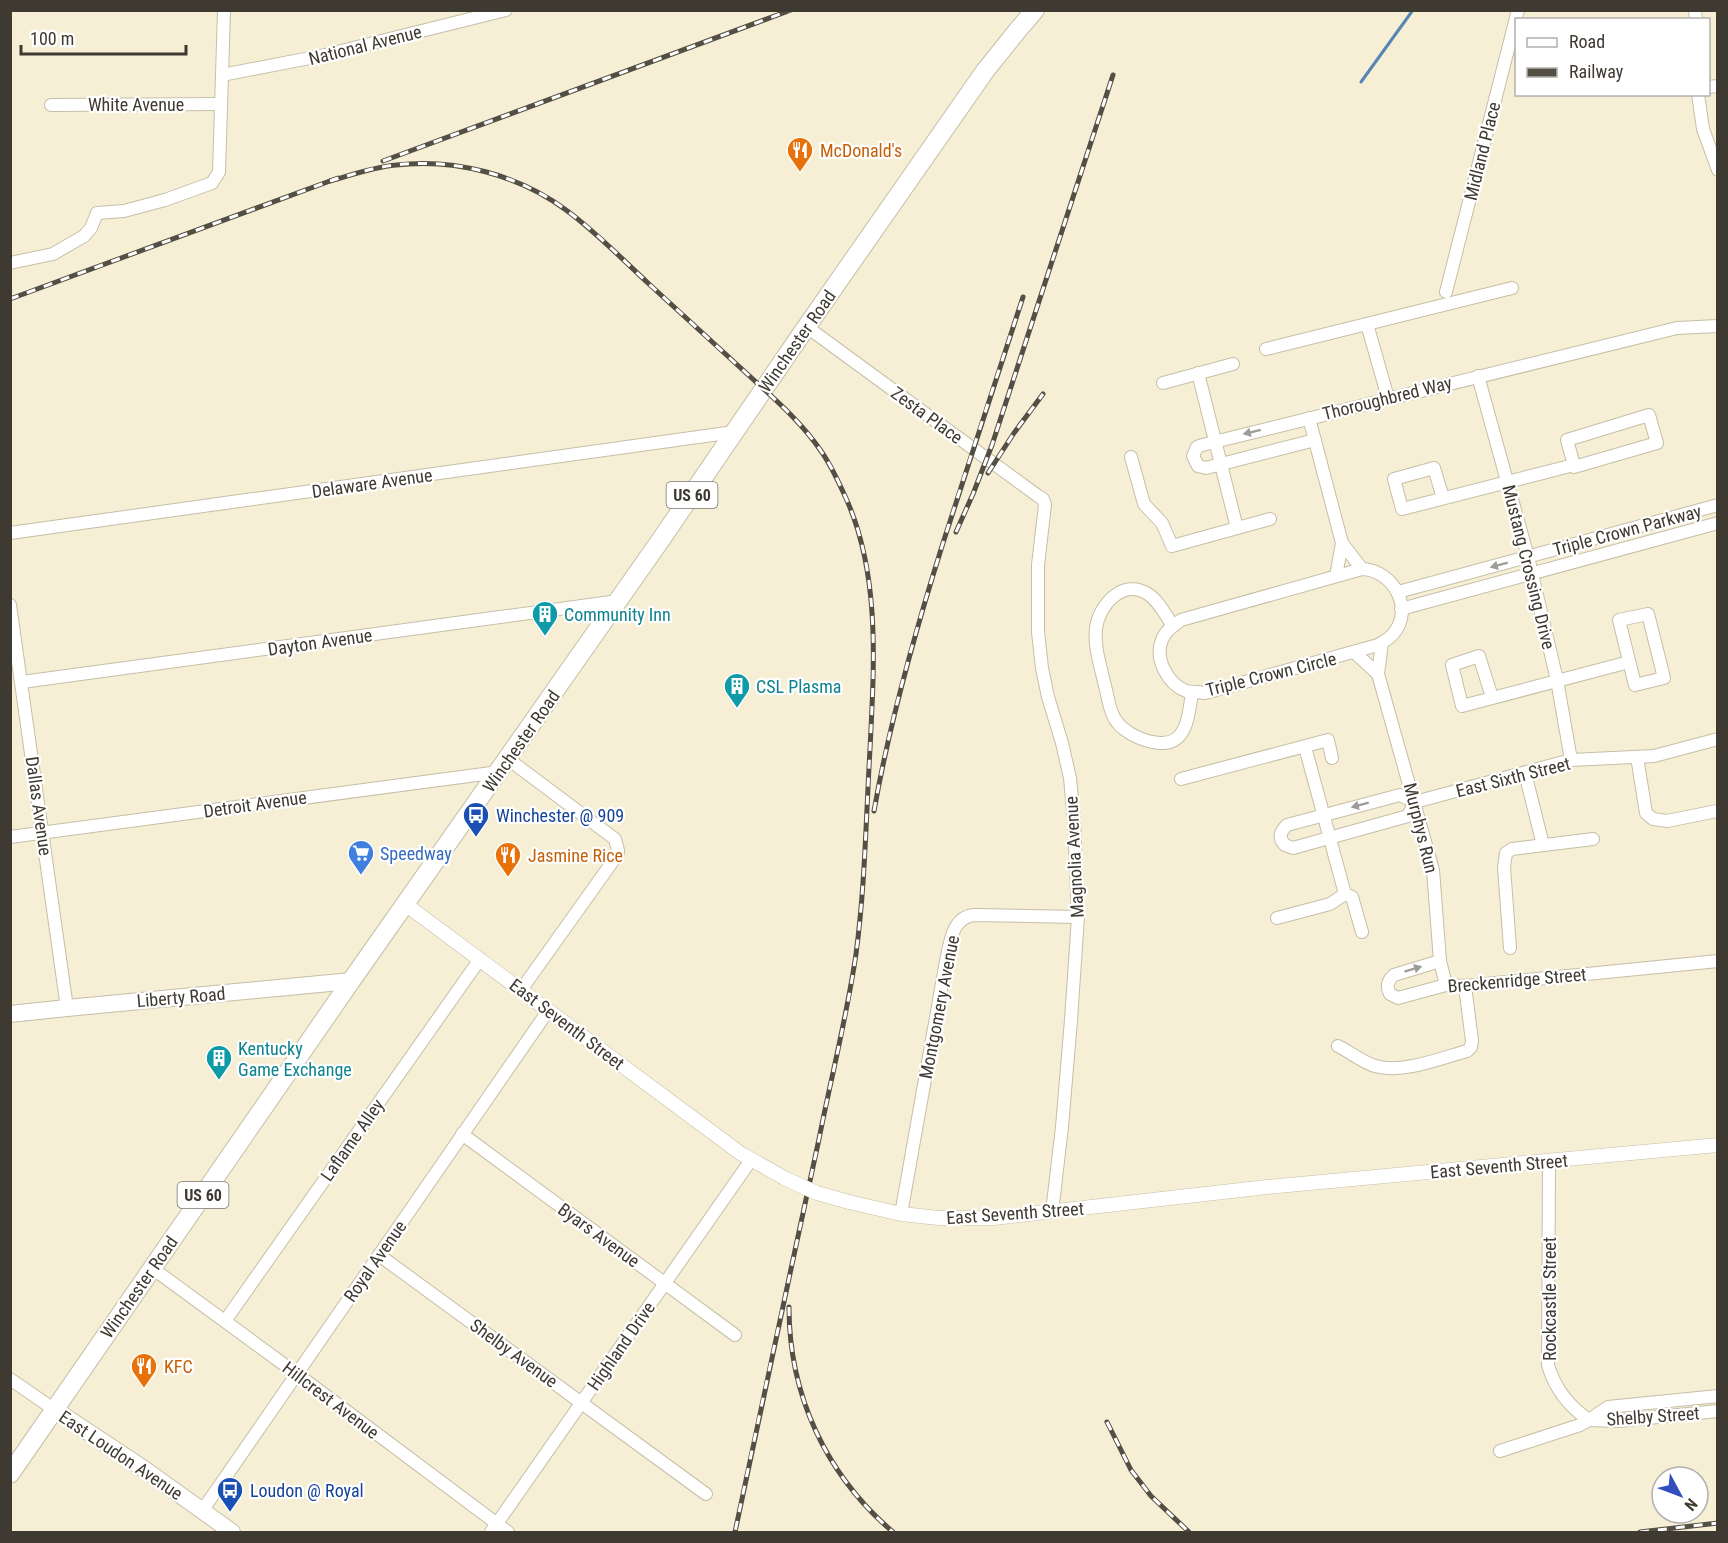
<svg xmlns="http://www.w3.org/2000/svg" width="1728" height="1543" font-family="'Roboto Condensed',sans-serif">
<style>
.lines{fill:none;stroke-linecap:round;stroke-linejoin:round}
.stream{stroke:#5686b5;stroke-width:3}
.minor-casing{stroke:#c6bea6;stroke-width:14}
.tertiary-casing{stroke:#c6bea6;stroke-width:15}
.secondary-casing{stroke:#c6bea6;stroke-width:18}
.primary-casing{stroke:#c6bea6;stroke-width:20}
.minor{stroke:#fff;stroke-width:12}
.tertiary{stroke:#fff;stroke-width:14}
.secondary{stroke:#fff;stroke-width:16}
.primary{stroke:#fff;stroke-width:18}
.rail-casing{stroke:#544f44;stroke-width:5}
.rail{stroke:#fff;stroke-width:3;stroke-dasharray:9;stroke-linecap:butt}
.tertiary-bridge-casing{stroke:#c6bea6;stroke-width:15;stroke-linecap:butt}
.tertiary-bridge{stroke:#fff;stroke-width:14}
.oneway{fill:#9e9c98}
.labels{text-anchor:middle;dominant-baseline:central;stroke-width:4.5;stroke-linejoin:round;paint-order:stroke}
.shield{fill:#fff;stroke:#78756f;stroke-width:1.5}
.shield-label{font-size:16px;font-weight:bold;fill:#3e3a31}
.street-label{font-size:18px;fill:#3e3a31;stroke:#fff}
.food-label{font-size:18px;fill:#c56008;stroke:#fff;text-anchor:start}
.culture-label{font-size:18px;fill:#0d838f;stroke:#fff;text-anchor:start}
.transit-label{font-size:18px;fill:#164399;stroke:#fff;text-anchor:start}
.shop-label{font-size:18px;fill:#366cbe;stroke:#fff;text-anchor:start}
</style>
<rect width="100%" height="100%" fill="#f7efd5"/>
<g class="lines">
<polyline class="stream" points="1361,82 1413,10"/>
<g class="minor-casing">
<g id="minor">
<polyline points="1695,10 1696,20"/>
<polyline points="222,75 325,55 506,10"/>
<polyline points="1708,87 1718,86"/>
<polyline points="1698,94 1703,129 1718,170"/>
<polyline points="51,105 221,104"/>
<polyline points="10,263 53,254 84,236 91,228 97,213 124,211 165,200 212,183 219,172 224,10"/>
<polyline points="1446,292 1518,10"/>
<polyline points="1367,324 1388,398"/>
<polyline points="807,327 1038,496 1043,499 1045,505 1038,565 1038,632 1042,668 1048,697 1062,743 1070,778 1074,821 1078,917 1071,1020 1062,1127 1052,1212"/>
<polyline points="1266,349 1512,288"/>
<polyline points="1198,373 1237,528"/>
<polyline points="1478,376 1528,557 1557,680 1571,760"/>
<polyline points="1163,383 1233,364"/>
<polyline points="1309,418 1342,543"/>
<polyline points="1315,440 1206,468 1198,466 1193,456 1197,447 1202,445 1677,328 1718,326"/>
<polyline points="1131,457 1144,504 1162,523 1172,546 1270,519"/>
<polyline points="1443,498 1434,468 1394,479 1402,509 1574,465 1574,467 1657,443 1649,415 1567,440 1574,465"/>
<polyline points="10,533 734,432"/>
<path d="M1362 569C1393 570 1415 609 1393 634 1389 639 1383 642 1378 645L1205 693C1199 692 1191 692 1186 691 1168 684 1154 659 1162 640 1165 631 1173 626 1181 620Z"/>
<polyline points="1336,576 1342,543 1362,569"/>
<polyline points="1398,592 1718,505"/>
<polyline points="10,605 67,1008"/>
<polyline points="1401,609 1718,523"/>
<polygon points="1648,614 1664,678 1635,685 1619,620"/>
<path d="M1173 626C1166 616 1159 601 1148 594 1123 578 1099 605 1096 628 1094 647 1100 664 1104 682 1107 692 1108 703 1112 713 1118 731 1143 742 1160 743 1188 745 1189 712 1192 692"/>
<polyline points="1354,652 1378,674 1382,643"/>
<polyline points="1378,674 1433,870 1440,961 1446,985"/>
<polyline points="22,682 618,601"/>
<polyline points="1492,697 1479,656 1452,665 1462,706 1629,662"/>
<polyline points="1305,747 1345,894 1352,897 1362,932"/>
<polyline points="1637,757 1646,813 1653,819 1667,821 1717,811"/>
<polyline points="508,759 615,839 618,850 618,854 521,990"/>
<polyline points="1525,773 1543,845"/>
<polyline points="1181,779 1328,740 1332,758"/>
<path d="M1415 802 1408 816 1293 848 1285 845C1278 838 1280 832 1287 825L1400 795 1415 802 1571 760 1654 756 1718 739"/>
<polyline points="10,837 499,772"/>
<polyline points="1277,918 1330,904 1345,894"/>
<polyline points="1510,948 1504,867 1506,853 1512,849 1593,839"/>
<path d="M1440 961 1394 975C1387 981 1386 986 1390 994L1398 998 1446 985 1465 986 1718 961"/>
<path d="M1338 1046C1350 1052 1362 1062 1375 1066 1403 1074 1441 1058 1467 1051L1471 1047 1472 1041 1465 986"/>
<polyline points="462,1134 735,1335"/>
<path d="M901 1214 946 961C950 943 952 917 974 915L1078 917"/>
<polyline points="379,1255 706,1494"/>
<polyline points="152,1268 297,1374 508,1532"/>
<polyline points="225,1321 480,959"/>
<polyline points="10,1379 55,1410"/>
<polyline points="1718,1396 1608,1407 1589,1420 1618,1421 1718,1411"/>
<path d="M1500 1451 1580 1425 1589 1420C1568 1406 1555 1389 1548 1365L1549 1162"/>
<polyline points="202,1511 548,1011"/>
<polyline points="491,1532 751,1160"/>
</g>
</g>
<g class="tertiary-casing">
<g id="tertiary">
<polyline points="405,904 740,1153 786,1179"/>
<polyline points="849,1202 901,1214 939,1218 994,1218 1267,1187 1718,1145"/>
</g>
</g>
<g class="secondary-casing">
<g id="secondary">
<polyline points="10,1014 67,1008 351,981"/>
<polyline points="55,1410 144,1469 232,1532"/>
</g>
</g>
<g class="primary-casing">
<polyline id="primary" points="10,1474 351,981 662,538 798,339 985,71 1017,31 1035,10"/>
</g>
<use href="#minor" class="minor"/>
<use href="#tertiary" class="tertiary"/>
<use href="#secondary" class="secondary"/>
<use href="#primary" class="primary"/>
<g class="rail-casing">
<g id="rail">
<polyline points="383,161 791,10"/>
<path d="M330 181C351 175 374 167 396 165 455 158 519 175 566 210 596 232 622 259 649 284 681 313 712 342 744 371 771 396 800 420 821 451 831 465 838 481 845 496 881 574 874 666 870 749 866 817 865 887 856 954 847 1016 831 1078 819 1139 791 1270 762 1401 735 1532"/>
<polyline points="10,299 338,178"/>
<polyline points="988,473 1014,433 1043,394"/>
<polyline points="956,532 973,494 992,445 1113,75"/>
<path d="M874 811C890 720 915 632 943 543 969 461 996 379 1023 297"/>
<path d="M789 1307C789 1395 826 1475 893 1532"/>
<polyline points="1107,1422 1131,1470 1151,1496 1189,1532"/>
<polyline points="1640,1532 1718,1523"/>
</g>
</g>
<use href="#rail" class="rail"/>
<g class="tertiary-bridge-casing">
<polyline id="tertiary-bridge" points="786,1179 817,1193 849,1202"/>
</g>
<use href="#tertiary-bridge" class="tertiary-bridge"/>
</g>
<defs><path id="oneway-solid" d="M-6-.8H1V-3.2L6.5 0L1 3.2V.8H-6Z" transform="scale(1.5)"/></defs>
<g class="oneway">
<use href="#oneway-solid" transform="translate(1252 432) rotate(166)"/>
<use href="#oneway-solid" transform="translate(1499 565) rotate(165)"/>
<use href="#oneway-solid" transform="translate(1360 805) rotate(165)"/>
<use href="#oneway-solid" transform="translate(1413 969) rotate(-17)"/>
</g>
<defs>
<g id="restaurant-pin" transform="scale(1.35)"><path d="M0 17L-7.5 6A9.5 9.5 0 1 1 7.5 6Z" fill="#e8710a" stroke="#fff"/><path d="M-5-6h1v4h1v-4h1v4h1v-4h1v5L-1.5 .5V6h-2V.5L-5-1ZM5-6V6H3V1.5H1.5Q1.5-4 5-6Z" fill="#fff"/></g>
<g id="building-pin" transform="scale(1.35)"><path d="M0 17L-7.5 6A9.5 9.5 0 1 1 7.5 6Z" fill="#0f9aa8" stroke="#fff"/><path d="M-4-6H4V6H1V3H-1V6H-4ZM-2.5-4.3h1.7v1.8h-1.7ZM.8-4.3h1.7v1.8H.8ZM-2.5-1h1.7V.8h-1.7ZM.8-1h1.7V.8H.8Z" fill="#fff"/></g>
<g id="bus-pin" transform="scale(1.35)"><path d="M0 17L-7.5 6A9.5 9.5 0 1 1 7.5 6Z" fill="#1a4fb4" stroke="#fff"/><path d="M-5-6H5V4H4V6H2V4H-2V6H-4V4H-5ZM-3.5-4V0h7V-4ZM-3.5 1.2v1.5H-2V1.2ZM2 1.2v1.5H3.5V1.2Z" fill="#fff"/></g>
<g id="supermarket-pin" transform="scale(1.35)"><path d="M0 17L-7.5 6A9.5 9.5 0 1 1 7.5 6Z" fill="#3f7fe0" stroke="#fff"/><path d="M-6-5.5h2.5l.6 2H6L4.5 2H-2.5L-4.4-4H-6ZM-1.5 3.2a1.3 1.3 0 1 0 .1 0ZM3 3.2a1.3 1.3 0 1 0 .1 0Z" fill="#fff"/></g>
</defs>
<g fill-rule="evenodd">
<use href="#restaurant-pin" x="800" y="150"/>
<use href="#building-pin" x="545" y="614"/>
<use href="#building-pin" x="737" y="686"/>
<use href="#bus-pin" x="476" y="815"/>
<use href="#supermarket-pin" x="361" y="853"/>
<use href="#restaurant-pin" x="508" y="855"/>
<use href="#building-pin" x="219" y="1058"/>
<use href="#restaurant-pin" x="144" y="1366"/>
<use href="#bus-pin" x="230" y="1490"/>
</g>
<g class="labels">
<g class="shield">
<rect x="666.5" y="482" width="51" height="26" rx="4.5"/>
<rect x="177.5" y="1182" width="51" height="26" rx="4.5"/>
</g>
<g class="shield-label">
<text x="692" y="495">US 60</text>
<text x="203" y="1195">US 60</text>
</g>
<g class="street-label">
<text transform="translate(365 45) rotate(-14)">National Avenue</text>
<text x="136" y="104">White Avenue</text>
<text transform="translate(1482 151) rotate(-76)">Midland Place</text>
<text transform="translate(797 341) rotate(-55)">Winchester Road</text>
<text transform="translate(1387 398) rotate(-14)">Thoroughbred Way</text>
<text transform="translate(927 415) rotate(36)">Zesta Place</text>
<text transform="translate(372 483) rotate(-8)">Delaware Avenue</text>
<text transform="translate(1627 530) rotate(-15)">Triple Crown Parkway</text>
<text transform="translate(1529 567) rotate(76)">Mustang Crossing Drive</text>
<text transform="translate(320 642) rotate(-8)">Dayton Avenue</text>
<text transform="translate(1271 674) rotate(-14)">Triple Crown Circle</text>
<text transform="translate(521 741) rotate(-55)">Winchester Road</text>
<text transform="translate(1513 777) rotate(-14)">East Sixth Street</text>
<text transform="translate(255 804) rotate(-8)">Detroit Avenue</text>
<text transform="translate(39 806) rotate(82)">Dallas Avenue</text>
<text transform="translate(1421 828) rotate(76)">Murphys Run</text>
<text transform="translate(1074 857) rotate(-93)">Magnolia Avenue</text>
<text transform="translate(1517 980) rotate(-5)">Breckenridge Street</text>
<text transform="translate(181 997) rotate(-5)">Liberty Road</text>
<text transform="translate(939 1007) rotate(-79)">Montgomery Avenue</text>
<text transform="translate(567 1024) rotate(37)">East Seventh Street</text>
<text transform="translate(352 1140) rotate(-55)">Laflame Alley</text>
<text transform="translate(1499 1166) rotate(-5)">East Seventh Street</text>
<text transform="translate(1015 1213) rotate(-4)">East Seventh Street</text>
<text transform="translate(599 1235) rotate(36)">Byars Avenue</text>
<text transform="translate(375 1261) rotate(-55)">Royal Avenue</text>
<text transform="translate(139 1287) rotate(-55)">Winchester Road</text>
<text transform="translate(1549 1299) rotate(-90)">Rockcastle Street</text>
<text transform="translate(621 1346) rotate(-55)">Highland Drive</text>
<text transform="translate(514 1353) rotate(36)">Shelby Avenue</text>
<text transform="translate(331 1400) rotate(37)">Hillcrest Avenue</text>
<text transform="translate(1653 1416) rotate(-4)">Shelby Street</text>
<text transform="translate(121 1455) rotate(34)">East Loudon Avenue</text>
</g>
<g class="food-label">
<text x="820" y="150">McDonald's</text>
<text x="528" y="855">Jasmine Rice</text>
<text x="164" y="1366">KFC</text>
</g>
<g class="culture-label">
<text x="564" y="614">Community Inn</text>
<text x="756" y="686">CSL Plasma</text>
<text x="238" y="1048">Kentucky<tspan x="238" dy="21">Game Exchange</tspan></text>
</g>
<g class="transit-label">
<text x="496" y="815">Winchester @ 909</text>
<text x="250" y="1490">Loudon @ Royal</text>
</g>
<g class="shop-label">
<text x="380" y="853">Speedway</text>
</g>
</g>
<rect width="1728" height="1543" fill="none" stroke="#3e3a31" stroke-width="24"/>
<rect x="1515" y="18" width="195" height="78" fill="#ffffff" stroke="#b2b0ad" stroke-width="1.5"/>
<rect x="1527" y="38" width="30" height="9" fill="#ffffff" stroke="#b2b0ad" stroke-width="1.5"/>
<text x="1569" y="48" font-size="18" fill="#3e3a31">Road</text>
<rect x="1527" y="68" width="30" height="9" fill="#544f44" stroke="#b2b0ad" stroke-width="1.5"/>
<text x="1569" y="78" font-size="18" fill="#3e3a31">Railway</text>
<g transform="translate(1680 1495) rotate(131)"><circle r="28" fill="#ffffff" stroke="#b2b0ad" stroke-width="1.5"/>
<path d="M0-4.5L10 22L0 15L-10 22Z" fill="#324ebf"/>
<text y="-9" font-size="16" font-weight="bold" text-anchor="middle" fill="#3e3a31">N</text>
</g>
<path d="M21 45v9h165v-9" fill="none" stroke="#3e3a31" stroke-width="3"/>
<text x="30" y="45" font-size="18" fill="#3e3a31" stroke="#ffffff" stroke-width="4.5" paint-order="stroke">100 m</text>
</svg>
